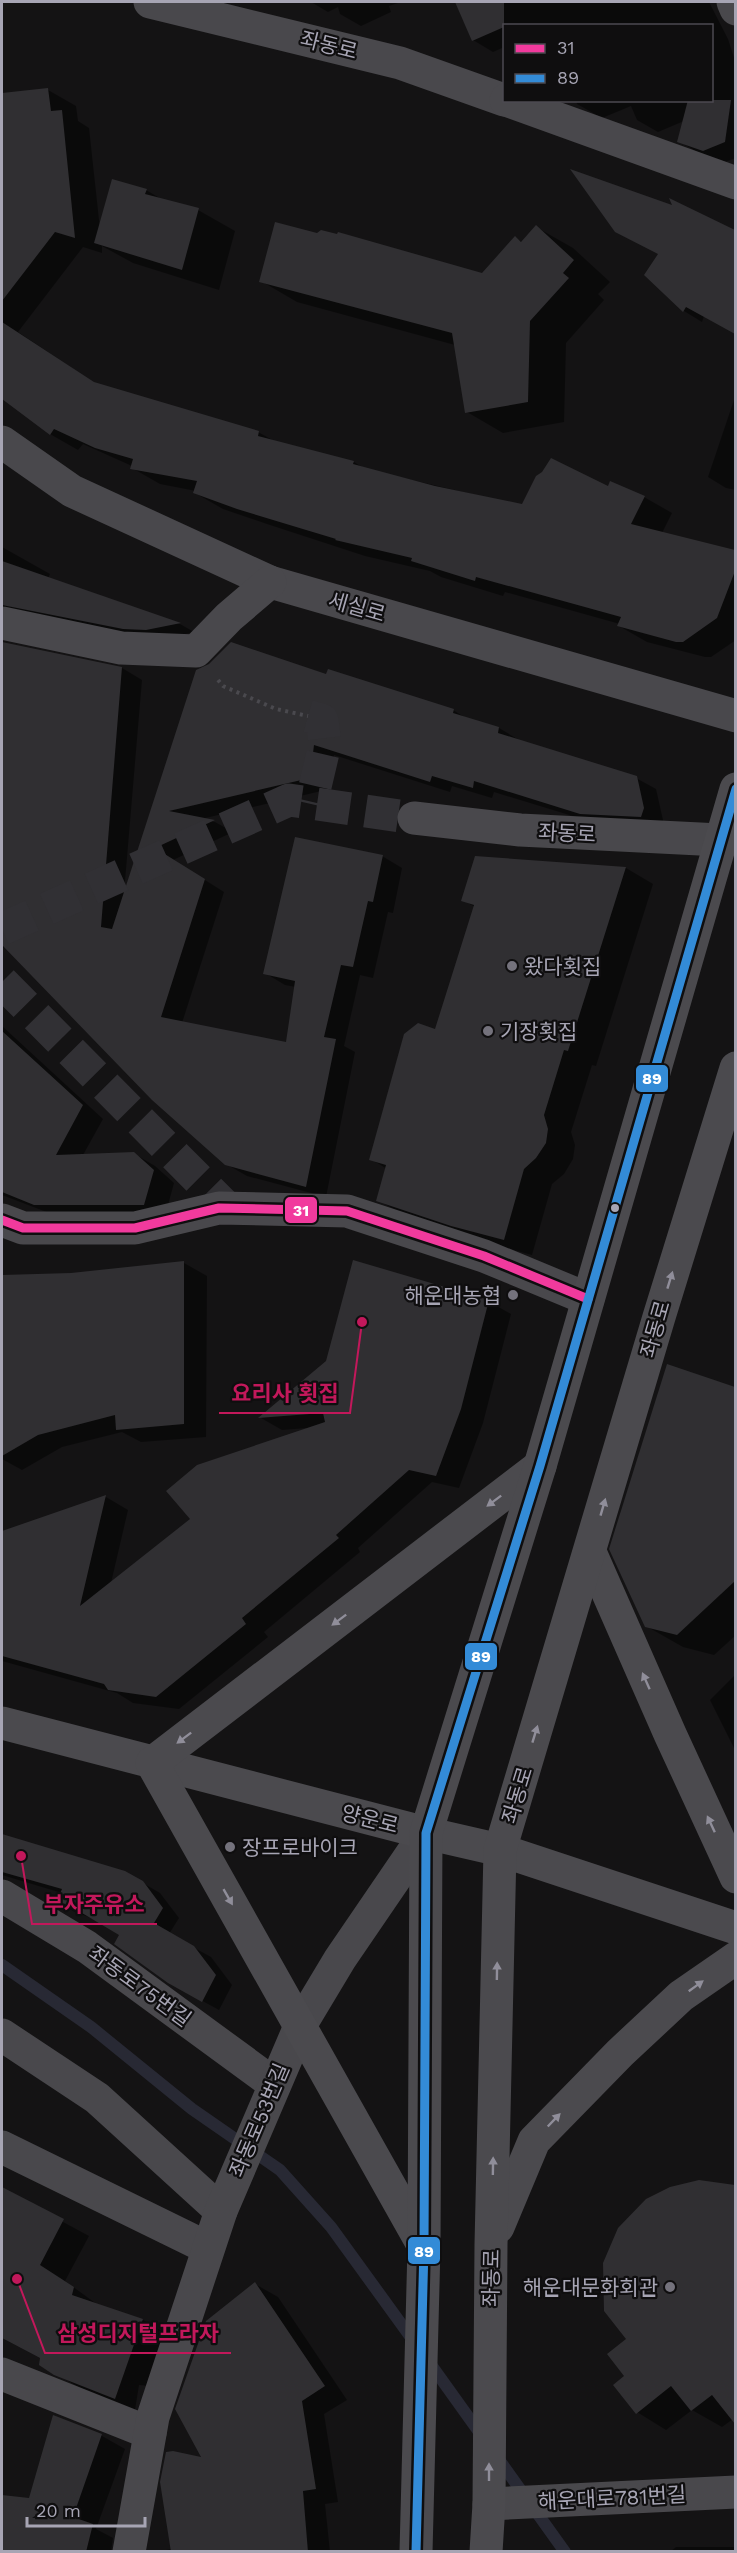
<svg xmlns="http://www.w3.org/2000/svg" width="737" height="2553" font-family="'Work Sans','Noto Sans KR',sans-serif">
<style>
.shadow{fill:#0007}
.lines{fill:none;stroke-linecap:round;stroke-linejoin:round}
.stream{stroke:#282934;stroke-width:12}
.building{fill:#302f32}
.minor-tunnel{stroke:#313034;stroke-width:33;stroke-dasharray:33 16;stroke-linecap:butt}
.path{stroke:#4a494e;stroke-width:4;stroke-dasharray:3 4.5;stroke-linecap:butt}
.minor{stroke:#49484c;stroke-width:33}
.major{stroke:#4b4a4e;stroke-width:33}
.bus-1-casing{stroke:#0f0e0f;stroke-width:14}
.bus-2-casing{stroke:#0f0e0f;stroke-width:14}
.bus-1{stroke:#f13a9d;stroke-width:9}
.bus-2{stroke:#338bd7;stroke-width:9}
.oneway{fill:#908e9a}
.poi-dot{fill:#74727c;stroke:#0f0e0f;stroke-width:2}
.bus-dot{fill:#a7a5b4;stroke:#0f0e0f;stroke-width:2}
.labels{text-anchor:middle;dominant-baseline:central;stroke-width:4.5;stroke-linejoin:round;paint-order:stroke}
.street-label{font-size:21px;fill:#a7a5b4;stroke:#0f0e0f}
.poi-label{font-size:21px;fill:#a7a5b4;stroke:#0f0e0f;text-anchor:start}
.leader{fill:none;stroke:#c2185b;stroke-width:2}
.callout-dot{fill:#c2185b;stroke:#0f0e0f;stroke-width:2}
.callout-label{font-size:22px;text-anchor:middle;font-weight:bold;fill:#c2185b;stroke:#0f0e0f;stroke-width:4.5;stroke-linejoin:round;paint-order:stroke}
.line-badge{stroke:#0f0e0f;stroke-width:2}
.badge-label{font-size:16px;text-anchor:middle;font-weight:bold;fill:#fff}
</style>
<rect width="100%" height="100%" fill="#141314"/>
<g class="shadow">
<polygon points="311,2 401,2 389,6 391,12 361,26 340,14 338,7 328,12"/>
<polygon points="457,2 709,2 728,39 736,64 736,158 725,162 699,153 679,141 684,121 658,132 637,120 631,106 602,118 577,104 576,100 712,100 712,26 504,26 504,53 502,48 493,52 473,40"/>
<polygon points="48,90 76,106 78,121 89,128 100,229 146,190 163,200 198,210 235,231 219,290 133,263 102,246 102,253 83,247 18,332 99,386 258,432 276,442 354,462 365,469 523,506 609,488 644,497 672,513 662,533 736,551 736,640 711,657 705,657 647,642 619,626 620,624 505,592 503,596 441,577 430,571 365,556 267,524 223,509 195,493 196,491 160,484 132,468 132,466 83,444 78,450 50,434 2,397 2,122 4,122 2,95"/>
<polygon points="672,201 736,234 736,333 704,316 702,322 684,311 646,275 659,254 675,207"/>
<polygon points="536,227 573,248 610,282 598,294 604,300 566,343 564,422 503,433 467,412 455,345 297,302 261,281 483,275 515,238 522,242"/>
<polygon points="736,394 736,490 726,488 708,477"/>
<polygon points="2,547 50,574 48,578 180,624 194,632 163,639 2,618"/>
<polygon points="24,648 122,668 142,680 124,893 197,671 327,676 453,710 469,720 499,728 519,740 636,778 656,789 663,820 661,828 602,825 494,792 492,798 452,786 450,792 334,755 330,789 201,819 215,822 233,832 173,860 224,892 182,1023 287,1043 296,987 285,985 265,973 382,856 402,868 393,913 388,912 373,978 360,975 344,1046 355,1052 326,1197 247,1176 226,1164 5,947 2,948 2,649"/>
<polygon points="476,858 626,868 653,884 596,1066 592,1065 571,1132 575,1145 573,1159 564,1174 552,1184 532,1255 481,1241 406,1216 378,1200 387,1169 371,1159 436,1031 475,907 463,900"/>
<polygon points="2,1026 103,1119 83,1155 133,1153 155,1166 174,1183 165,1216 57,1216 2,1195"/>
<polygon points="184,1263 207,1276 206,1437 141,1442 122,1432 62,1447 22,1470 2,1459 2,1277 72,1275"/>
<polygon points="488,1301 511,1314 483,1423 459,1488 432,1482 358,1548 360,1552 264,1632 268,1637 179,1709 133,1703 117,1693 2,1661 2,1539 37,1573 21,1526 106,1497 128,1510 111,1583 307,1428 282,1430 261,1418 327,1362"/>
<polygon points="668,1366 736,1388 736,1635 714,1655 683,1647 646,1626"/>
<polygon points="736,1674 736,1752 710,1700"/>
<polygon points="2,1835 124,1872 160,1893 179,1918 169,1934 211,1957 232,1985 219,2010 168,1982 121,1935 99,1921 75,1912 58,1903 62,1893 2,1875"/>
<polygon points="729,2185 736,2188 736,2422 733,2419 722,2427 692,2410 666,2430 637,2412 626,2376 628,2339"/>
<polygon points="2,2189 89,2236 65,2281 98,2305 143,2320 169,2335 150,2386 139,2385 135,2410 82,2389 55,2373 42,2359 2,2338"/>
<polygon points="255,2284 278,2297 347,2400 324,2414 338,2502 325,2504 330,2552 156,2552 172,2549 204,2459"/>
<polygon points="54,2417 102,2436 125,2449 96,2529 113,2538 111,2552 2,2552 2,2496 30,2499"/>
<polygon points="676,2547 736,2547 736,2552 670,2552"/>
</g>
<g class="lines">
<g class="stream">
<polyline points="2,1965 91,2027 192,2109 280,2170 331,2227 415,2343"/>
<polyline points="429,2362 482,2436"/>
<polyline points="497,2457 565,2552"/>
</g>
</g>
<g class="building">
<polygon points="455,2 504,2 504,27 472,41"/>
<polygon points="48,88 51,111 62,110 75,238 55,232 2,301 2,93"/>
<polygon points="688,100 731,100 725,142 703,151 677,142"/>
<polygon points="570,169 672,205 669,198 735,230 735,334 686,307 683,312 644,275 658,254 615,232"/>
<polygon points="112,179 147,189 145,194 199,208 182,270 94,243"/>
<polygon points="275,222 317,233 321,230 337,234 338,232 482,273 515,236 521,242 536,225 574,260 563,273 569,278 530,321 528,402 465,413 452,333 259,282"/>
<polygon points="2,322 94,382 259,431 258,436 354,461 353,464 435,486 522,504 536,476 542,472 551,458 608,486 610,481 645,496 631,524 735,550 735,571 717,618 683,642 676,642 617,626 621,617 476,577 475,581 411,561 412,558 335,540 336,539 237,509 193,493 197,481 130,469 133,459 95,448 54,429 50,435 2,399"/>
<polygon points="2,561 181,623 146,630 123,629 2,605"/>
<polygon points="2,642 122,667 101,927 112,929 196,670 209,664 231,642 326,674 328,669 454,709 453,713 499,727 498,733 637,776 644,808 641,817 580,814 474,781 473,788 432,776 430,782 314,745 310,778 169,811 215,820 155,848 205,879 161,1017 286,1042 295,981 263,974 295,837 383,855 373,902 368,901 353,967 341,965 324,1037 336,1039 306,1187 225,1165 152,1100 2,945"/>
<polygon points="475,856 626,867 568,1051 564,1050 544,1115 548,1129 546,1143 536,1158 524,1169 504,1240 451,1226 376,1201 386,1165 369,1160 404,1034 418,1023 435,1029 474,905 461,901"/>
<polygon points="2,1031 83,1105 56,1155 134,1152 154,1170 144,1205 34,1205 2,1192"/>
<polygon points="353,1260 489,1300 461,1409 436,1476 409,1470 336,1535 339,1538 242,1618 246,1624 156,1697 108,1690 104,1684 2,1656 2,1531 106,1495 80,1606 190,1519 166,1491 197,1465 325,1422 323,1413 258,1418 326,1361"/>
<polygon points="184,1261 184,1424 116,1430 115,1415 38,1435 2,1456 2,1275 71,1273"/>
<polygon points="667,1364 735,1387 735,1581 677,1635 645,1627 609,1549"/>
<polygon points="2,1834 125,1871 143,1881 163,1908 154,1923 194,1946 216,1975 202,2002 168,1983 114,1944 119,1935 82,1913 56,1903 62,1889 2,1872"/>
<polygon points="699,2180 735,2185 735,2424 712,2395 691,2411 671,2386 636,2414 613,2385 624,2376 607,2354 626,2339 604,2311 603,2263 618,2228 646,2199 670,2187"/>
<polygon points="2,2187 64,2219 40,2265 74,2287 72,2295 143,2319 115,2399 54,2375 39,2365 40,2358 2,2338"/>
<polygon points="255,2282 325,2386 302,2401 316,2489 303,2491 308,2552 171,2552 160,2482 166,2452 173,2451 201,2457 175,2409 206,2321"/>
<polygon points="53,2415 102,2434 73,2517 93,2524 86,2552 2,2552 2,2495 29,2498"/>
</g>
<g class="lines">
<g class="minor-tunnel">
<polyline points="308,716 322,720 325,744 311,804"/>
<polyline points="2,929 289,800 414,818"/>
<polyline points="2,982 228,1209"/>
</g>
<polyline class="path" points="218,680 223,686 276,709 308,716"/>
<g class="minor">
<polyline points="150,2 400,63 504,100"/>
<polyline points="733,2 736,9"/>
<polyline points="506,100 736,183"/>
<polyline points="2,442 72,491 270,582 736,716"/>
<polyline points="2,623 121,648 196,651 229,617 270,582"/>
<polyline points="414,818 520,830 720,840"/>
<polyline points="2,1220 23,1228 135,1228 219,1208 347,1211 484,1256 588,1299"/>
<polyline points="2,1896 87,1947 274,2084"/>
<polyline points="2,2035 97,2098 221,2211"/>
<polyline points="2,2147 208,2248"/>
<polyline points="2,2374 150,2433"/>
<polyline points="489,2504 736,2492"/>
<polyline points="129,2552 153,2417 221,2211 301,2024 340,1959 426,1833"/>
</g>
<g class="major">
<polyline points="590,1552 670,1734 736,1877"/>
<polyline points="2,1723 426,1833 500,1850 736,1928"/>
<polyline points="498,2227 534,2141 620,2053 681,1996 736,1958"/>
<polyline points="423,2245 152,1763 540,1466"/>
<polyline points="416,2552 424,2247 426,1833 540,1466 736,789"/>
<polyline points="486,2552 489,2504 491,2245 500,1850 659,1317 736,1068"/>
</g>
<g class="bus-1-casing">
<polyline id="bus-1" points="2,1220 23,1228 135,1228 219,1208 347,1211 484,1256 588,1299"/>
</g>
<g class="bus-2-casing">
<polyline id="bus-2" points="416,2552 424,2247 426,1833 540,1466 736,789"/>
</g>
<use href="#bus-1" class="bus-1"/>
<use href="#bus-2" class="bus-2"/>
</g>
<defs><path id="oneway-solid" d="M-6-.8H1V-3.2L6.5 0L1 3.2V.8H-6Z" transform="scale(1.5)"/></defs>
<g class="oneway">
<use href="#oneway-solid" transform="translate(670 1280) rotate(-73)"/>
<use href="#oneway-solid" transform="translate(494 1501) rotate(143)"/>
<use href="#oneway-solid" transform="translate(603 1507) rotate(-74)"/>
<use href="#oneway-solid" transform="translate(339 1620) rotate(143)"/>
<use href="#oneway-solid" transform="translate(646 1681) rotate(-114)"/>
<use href="#oneway-solid" transform="translate(535 1734) rotate(-73)"/>
<use href="#oneway-solid" transform="translate(184 1738) rotate(143)"/>
<use href="#oneway-solid" transform="translate(711 1824) rotate(-115)"/>
<use href="#oneway-solid" transform="translate(228 1897) rotate(60)"/>
<use href="#oneway-solid" transform="translate(497 1971) rotate(-89)"/>
<use href="#oneway-solid" transform="translate(696 1986) rotate(-36)"/>
<use href="#oneway-solid" transform="translate(554 2120) rotate(-46)"/>
<use href="#oneway-solid" transform="translate(493 2166) rotate(-89)"/>
<use href="#oneway-solid" transform="translate(489 2472) rotate(-90)"/>
</g>
<g class="poi-dot">
<circle cx="512" cy="966" r="6"/>
<circle cx="488" cy="1031" r="6"/>
<circle cx="513" cy="1295" r="6"/>
<circle cx="230" cy="1847" r="6"/>
<circle cx="670" cy="2287" r="6"/>
</g>
<circle class="bus-dot" cx="615" cy="1208" r="5"/>
<g class="labels">
<g class="street-label">
<text transform="translate(329 45) rotate(14)">좌동로</text>
<text transform="translate(357 607) rotate(16)">세실로</text>
<text transform="translate(567 833) rotate(3)">좌동로</text>
<text transform="translate(655 1329) rotate(-74)">좌동로</text>
<text transform="translate(517 1795) rotate(-73)">좌동로</text>
<text transform="translate(370 1819) rotate(14)">양운로</text>
<text transform="translate(140 1986) rotate(36)">좌동로75번길</text>
<text transform="translate(259 2120) rotate(-67)">좌동로53번길</text>
<text transform="translate(491 2278) rotate(-89)">좌동로</text>
<text transform="translate(612 2498) rotate(-3)">해운대로781번길</text>
</g>
<g class="poi-label">
<text x="524" y="966">왔다횟집</text>
<text x="500" y="1031">기장횟집</text>
<text x="501" y="1295" text-anchor="end">해운대농협</text>
<text x="242" y="1847">장프로바이크</text>
<text x="658" y="2287" text-anchor="end">해운대문화회관</text>
</g>
</g>
<path class="leader" d="M362 1322L350 1413H219M21 1856L32 1924H157M17 2279L45 2353H231"/>
<g class="callout-dot">
<circle cx="362" cy="1322" r="6"/>
<circle cx="21" cy="1856" r="6"/>
<circle cx="17" cy="2279" r="6"/>
</g>
<g class="callout-label">
<text x="285" y="1401">요리사 횟집</text>
<text x="94" y="1912">부자주유소</text>
<text x="138" y="2341">삼성디지털프라자</text>
</g>
<g class="line-badge">
<rect x="635" y="1064" width="34" height="29" rx="6" fill="#338bd7"/>
<rect x="284" y="1196" width="34" height="28" rx="6" fill="#f13a9d"/>
<rect x="464" y="1642" width="34" height="29" rx="6" fill="#338bd7"/>
<rect x="407" y="2236" width="34" height="29" rx="6" fill="#338bd7"/>
</g>
<g class="badge-label">
<text x="652" y="1084">89</text>
<text x="301" y="1216">31</text>
<text x="481" y="1662">89</text>
<text x="424" y="2257">89</text>
</g>
<rect width="737" height="2553" fill="none" stroke="#a7a5b4" stroke-width="6"/>
<rect x="503" y="24" width="210" height="78" fill="#0f0e0f" stroke="#4c4a51" stroke-width="1.5"/>
<rect x="515" y="44" width="30" height="9" fill="#f13a9d" stroke="#4c4a51" stroke-width="1.5"/>
<text x="557" y="54" font-size="18" fill="#a7a5b4">31</text>
<rect x="515" y="74" width="30" height="9" fill="#338bd7" stroke="#4c4a51" stroke-width="1.5"/>
<text x="557" y="84" font-size="18" fill="#a7a5b4">89</text>
<path d="M27 2517v9h118v-9" fill="none" stroke="#a7a5b4" stroke-width="3"/>
<text x="36" y="2517" font-size="18" fill="#a7a5b4" stroke="#0f0e0f" stroke-width="4.5" paint-order="stroke">20 m</text>
</svg>
